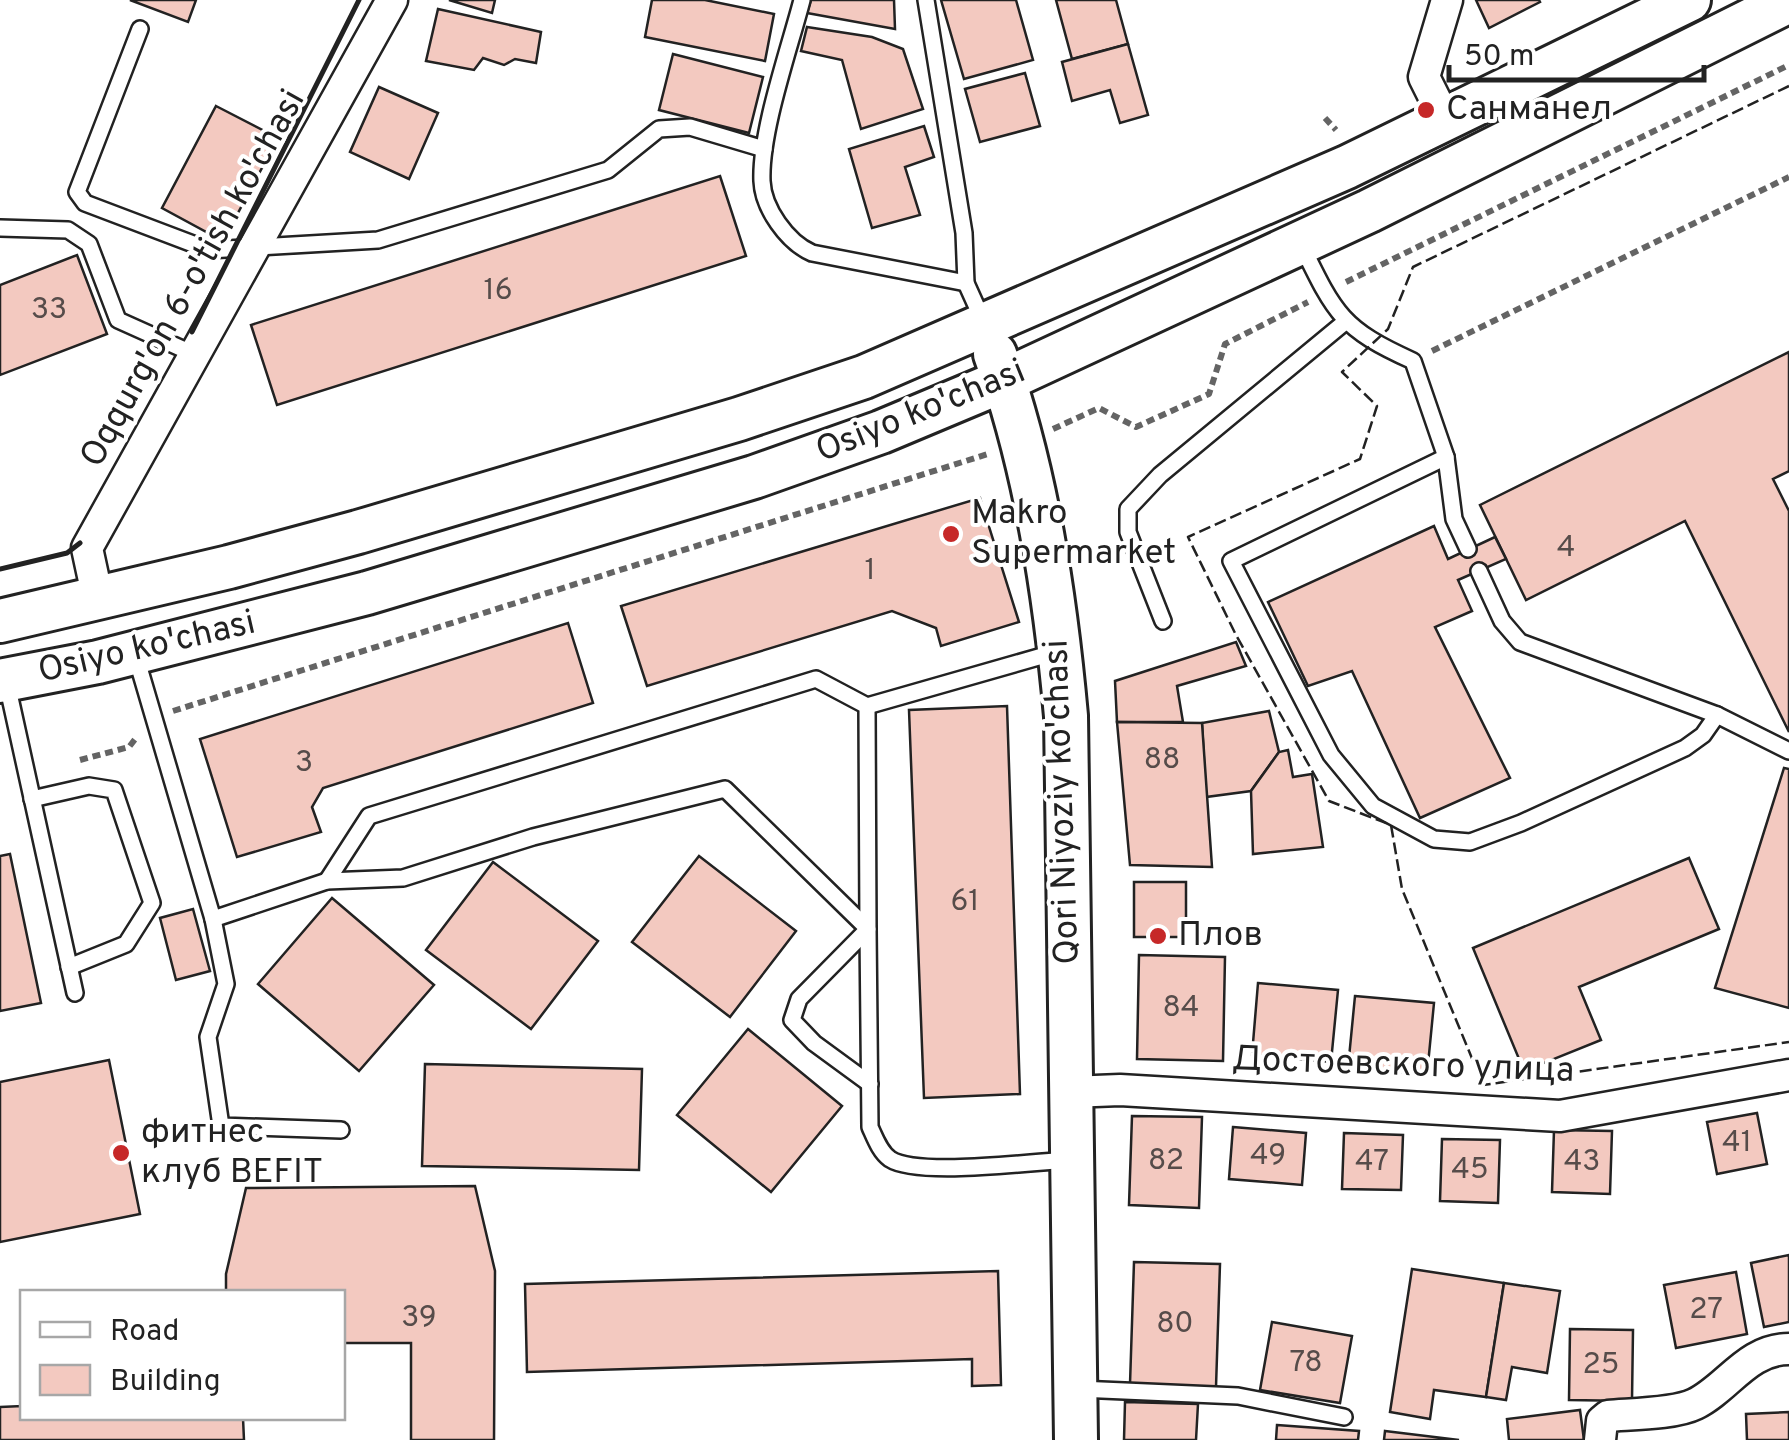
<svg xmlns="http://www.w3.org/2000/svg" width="1789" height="1440" font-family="Overpass,sans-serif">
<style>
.building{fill:#f3c9c0;stroke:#222;stroke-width:2.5}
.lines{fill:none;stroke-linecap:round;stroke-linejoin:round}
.lane-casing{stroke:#222;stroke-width:20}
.street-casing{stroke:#222;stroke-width:35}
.secondary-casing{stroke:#222;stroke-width:48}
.path{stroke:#646464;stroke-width:6;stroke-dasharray:8 5;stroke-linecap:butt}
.lane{stroke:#fff;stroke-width:15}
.street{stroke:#fff;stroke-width:30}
.secondary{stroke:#fff;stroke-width:42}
.fence{stroke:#222;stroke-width:2.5;stroke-dasharray:12 5;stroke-linecap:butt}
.wall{stroke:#222;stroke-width:5}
.poi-dot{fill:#c62828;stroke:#fff;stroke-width:4}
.labels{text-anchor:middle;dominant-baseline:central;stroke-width:8;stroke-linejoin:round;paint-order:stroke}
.number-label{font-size:30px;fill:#564c4a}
.poi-label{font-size:35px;fill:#222;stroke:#fff;text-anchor:start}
.street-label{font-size:35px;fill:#222;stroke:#fff}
</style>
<rect width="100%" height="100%" fill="#fff"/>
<g class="building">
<polygon points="130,0 196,0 188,22"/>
<polygon points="449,0 495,0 492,13"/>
<polygon points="652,0 705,0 774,14 765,61 645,37"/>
<polygon points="811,0 894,0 895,29 807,13"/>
<polygon points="941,0 1016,0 1033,60 964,79"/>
<polygon points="1056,0 1116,0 1128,44 1072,59"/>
<polygon points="1476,0 1539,0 1540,2 1489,28"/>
<polygon points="438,9 541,32 536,63 515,59 504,65 483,58 474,70 426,61"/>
<polygon points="807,27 872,37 903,49 923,109 861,129 842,60 801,51"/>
<polygon points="1128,44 1148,115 1120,123 1110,90 1072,101 1062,62"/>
<polygon points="673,54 763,77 749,133 659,110"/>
<polygon points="1025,73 1040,126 980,142 965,89"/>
<polygon points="379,87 438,113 409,179 350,152"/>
<polygon points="216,106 278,138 223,241 162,208"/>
<polygon points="924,126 934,157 905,167 920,215 872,228 849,149"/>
<polygon points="720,176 746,256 277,405 251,325"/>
<polygon points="77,255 107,334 0,375 0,285"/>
<polygon points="1789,352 1789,471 1773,479 1789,511 1789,732 1685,521 1526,600 1480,505"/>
<polygon points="980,498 1019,622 941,646 936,628 892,611 647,686 621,606"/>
<polygon points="1434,526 1448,559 1495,537 1506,559 1458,580 1472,611 1435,627 1510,778 1420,818 1352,671 1308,686 1268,602"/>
<polygon points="568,623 593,703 323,788 312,807 321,832 237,857 200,739"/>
<polygon points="1236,642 1246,666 1177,686 1183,722 1117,722 1115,681"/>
<polygon points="1007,706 1020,1094 924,1098 909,710"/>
<polygon points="1269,711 1279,752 1251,791 1206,797 1202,723"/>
<polygon points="1117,722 1202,723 1212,867 1130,865"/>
<polygon points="1288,750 1293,777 1312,774 1323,847 1253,854 1251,791 1279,752"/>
<polygon points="1784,768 1789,769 1789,1008 1715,988"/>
<polygon points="10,854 41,1003 0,1011 0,856"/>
<polygon points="699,856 796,931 730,1017 632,942"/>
<polygon points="1689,858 1719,929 1579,987 1601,1040 1524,1071 1473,948"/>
<polygon points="493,862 598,941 531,1029 426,950"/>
<rect x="1134" y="882" width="52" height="55"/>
<polygon points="332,898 434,985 359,1071 258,984"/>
<polygon points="193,909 210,971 176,980 160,918"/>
<polygon points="1139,955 1225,957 1223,1061 1137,1059"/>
<polygon points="1258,983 1338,990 1331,1062 1252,1055"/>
<polygon points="1355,996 1434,1003 1427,1075 1348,1068"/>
<polygon points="748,1029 842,1106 771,1192 677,1115"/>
<polygon points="109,1060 140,1214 0,1242 0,1082"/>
<polygon points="425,1064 642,1069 639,1170 422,1166"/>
<polygon points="1757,1113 1767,1164 1717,1174 1707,1122"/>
<polygon points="1132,1116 1202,1117 1199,1208 1129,1205"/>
<polygon points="1233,1127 1306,1133 1302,1185 1229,1179"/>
<polygon points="1554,1130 1612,1131 1610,1194 1552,1192"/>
<polygon points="1344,1133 1403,1135 1401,1190 1342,1189"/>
<polygon points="1442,1139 1500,1140 1498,1203 1440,1201"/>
<polygon points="475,1186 495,1271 494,1440 411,1440 411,1343 342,1343 342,1292 226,1292 226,1274 246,1188"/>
<polygon points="1789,1255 1789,1322 1764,1327 1751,1263"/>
<polygon points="1134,1262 1220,1264 1216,1387 1130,1384"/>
<polygon points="1412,1269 1504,1283 1486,1397 1434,1390 1430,1419 1390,1412"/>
<polygon points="998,1271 1001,1385 972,1386 972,1359 527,1372 525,1284"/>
<polygon points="1736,1272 1747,1334 1676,1348 1664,1285"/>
<polygon points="1504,1283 1560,1291 1547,1373 1512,1367 1506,1400 1486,1397"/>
<polygon points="1272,1322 1352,1336 1340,1403 1260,1390"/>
<polygon points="1570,1329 1633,1330 1632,1401 1569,1400"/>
<polygon points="1125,1402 1198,1404 1196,1440 1124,1440"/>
<polygon points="22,1406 22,1418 243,1418 244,1440 0,1440 0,1407"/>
<polygon points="1580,1410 1584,1440 1509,1440 1507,1419"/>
<polygon points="1789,1412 1789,1440 1747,1440 1746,1414"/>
<polygon points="1277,1425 1359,1431 1358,1440 1276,1440"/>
<polygon points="1385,1431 1459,1440 1384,1440"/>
</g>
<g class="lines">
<g class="lane-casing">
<g id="lane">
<path d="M802 0C789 50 760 132 762 181 763 208 787 242 812 253L966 283"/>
<polyline points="926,0 964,233 966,283 984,323"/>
<polyline points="140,29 77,192 85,203 209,250 378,240 608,170 659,129 690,127 764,149"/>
<polyline points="0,228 68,230 89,244 118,320 196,355"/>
<path d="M1302 246C1335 314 1342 329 1413 361L1446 457 1454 519 1468 549"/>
<polyline points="1446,457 1231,561 1331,755 1373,806 1434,839 1470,842 1521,823 1685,748 1703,735 1717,715"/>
<polyline points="1479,571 1502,621 1520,642 1717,715 1789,751"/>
<polyline points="1163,621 1128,532 1128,509 1160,475 1345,322"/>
<polyline points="136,657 213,919 226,984 208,1037 221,1126 341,1130"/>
<polyline points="7,684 75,993"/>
<polyline points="867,706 1056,652"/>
<polyline points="32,799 89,786 114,790 152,903 126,944 69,967"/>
<polyline points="327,881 369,816 816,679 867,706 868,929 799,999 792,1020 814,1043 870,1084"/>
<path d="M213 919 327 881 403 878 533 837 725 789 868 929 870 1127C875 1138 880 1152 890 1159 917 1177 1032 1162 1068 1160"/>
<polyline points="1079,1389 1238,1396 1344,1417"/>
</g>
</g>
<g class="street-casing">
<g id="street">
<polyline points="1445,119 1424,77 1447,0"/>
<polyline points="98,599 87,548 392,0"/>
<polyline points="1070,1092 1120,1090 1560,1116 1789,1075"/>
<path d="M1600 1440 1602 1421 1608 1416C1630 1414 1675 1414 1695 1404 1728 1388 1747 1349 1789 1349"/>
</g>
</g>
<g class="secondary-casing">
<g id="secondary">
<path d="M995 354C1036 469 1055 594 1066 716L1076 1440"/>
<polyline points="0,621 229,567 358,532 739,419 864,377 1347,167 1689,0"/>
<polyline points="0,681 98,662 367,593 754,477 881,432 1005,380 1369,211 1789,1"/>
</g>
</g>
<g class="path">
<polyline points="1325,118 1336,130"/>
<polyline points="1346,282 1789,65"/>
<polyline points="1432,351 1789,177"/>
<polyline points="1053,429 1099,408 1136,427 1209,394 1225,344 1308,302"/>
<polyline points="173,711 991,453"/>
<polyline points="80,760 129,747 136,738"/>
</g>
<use href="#lane" class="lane"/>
<use href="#street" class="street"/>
<use href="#secondary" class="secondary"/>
<polyline class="fence" points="1789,86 1413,267 1388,329 1342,372 1377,406 1360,459 1188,537 1236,635 1329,801 1391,825 1402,889 1483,1085 1789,1042"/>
<g class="wall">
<polyline points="192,332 359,0"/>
<polyline points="0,569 67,553 80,543"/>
</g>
</g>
<g class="poi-dot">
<circle cx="1426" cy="110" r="10"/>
<circle cx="951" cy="534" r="10"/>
<circle cx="1158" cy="936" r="10"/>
<circle cx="121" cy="1153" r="10"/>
</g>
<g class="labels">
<g class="number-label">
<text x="498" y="291">16</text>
<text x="49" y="310">33</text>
<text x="1566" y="548">4</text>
<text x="870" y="571">1</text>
<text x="1162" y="760">88</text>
<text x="304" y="763">3</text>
<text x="965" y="902">61</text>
<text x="1181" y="1008">84</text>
<text x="1737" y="1143">41</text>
<text x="1268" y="1156">49</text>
<text x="1166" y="1161">82</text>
<text x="1372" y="1162">47</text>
<text x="1582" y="1162">43</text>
<text x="1470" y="1170">45</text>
<text x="1706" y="1310">27</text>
<text x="419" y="1318">39</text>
<text x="1175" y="1324">80</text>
<text x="1306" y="1363">78</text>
<text x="1601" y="1365">25</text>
</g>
<g class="poi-label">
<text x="1446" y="110">Санманел</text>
<text x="971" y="514">Makro<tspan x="971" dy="40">Supermarket</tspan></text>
<text x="1178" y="936">Плов</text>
<text x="141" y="1133">фитнес<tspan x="141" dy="40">клуб BEFIT</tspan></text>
</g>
<g class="street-label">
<text transform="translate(194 279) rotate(-61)">Oqqurg'on 6-o'tish ko'chasi</text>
<text transform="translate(921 412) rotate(-22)">Osiyo ko'chasi</text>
<text transform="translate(147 648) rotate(-13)">Osiyo ko'chasi</text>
<text transform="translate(1063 802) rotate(-92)">Qori Niyoziy ko'chasi</text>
<text transform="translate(1403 1066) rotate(2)">Достоевского улица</text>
</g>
</g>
<rect x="20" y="1290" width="325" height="130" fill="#ffffff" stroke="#a7a7a7" stroke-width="2.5"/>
<rect x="40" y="1322" width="50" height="15" fill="#ffffff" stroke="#a7a7a7" stroke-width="2.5"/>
<text x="110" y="1340" font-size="30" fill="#222222">Road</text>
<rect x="40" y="1365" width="50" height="30" fill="#f3c9c0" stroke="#a7a7a7" stroke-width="2.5"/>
<text x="110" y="1390" font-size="30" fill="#222222">Building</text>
<path d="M1449 65v15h255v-15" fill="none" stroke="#222222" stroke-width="5"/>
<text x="1464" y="65" font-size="30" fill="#222222" stroke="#ffffff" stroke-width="8" paint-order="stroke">50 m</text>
</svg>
